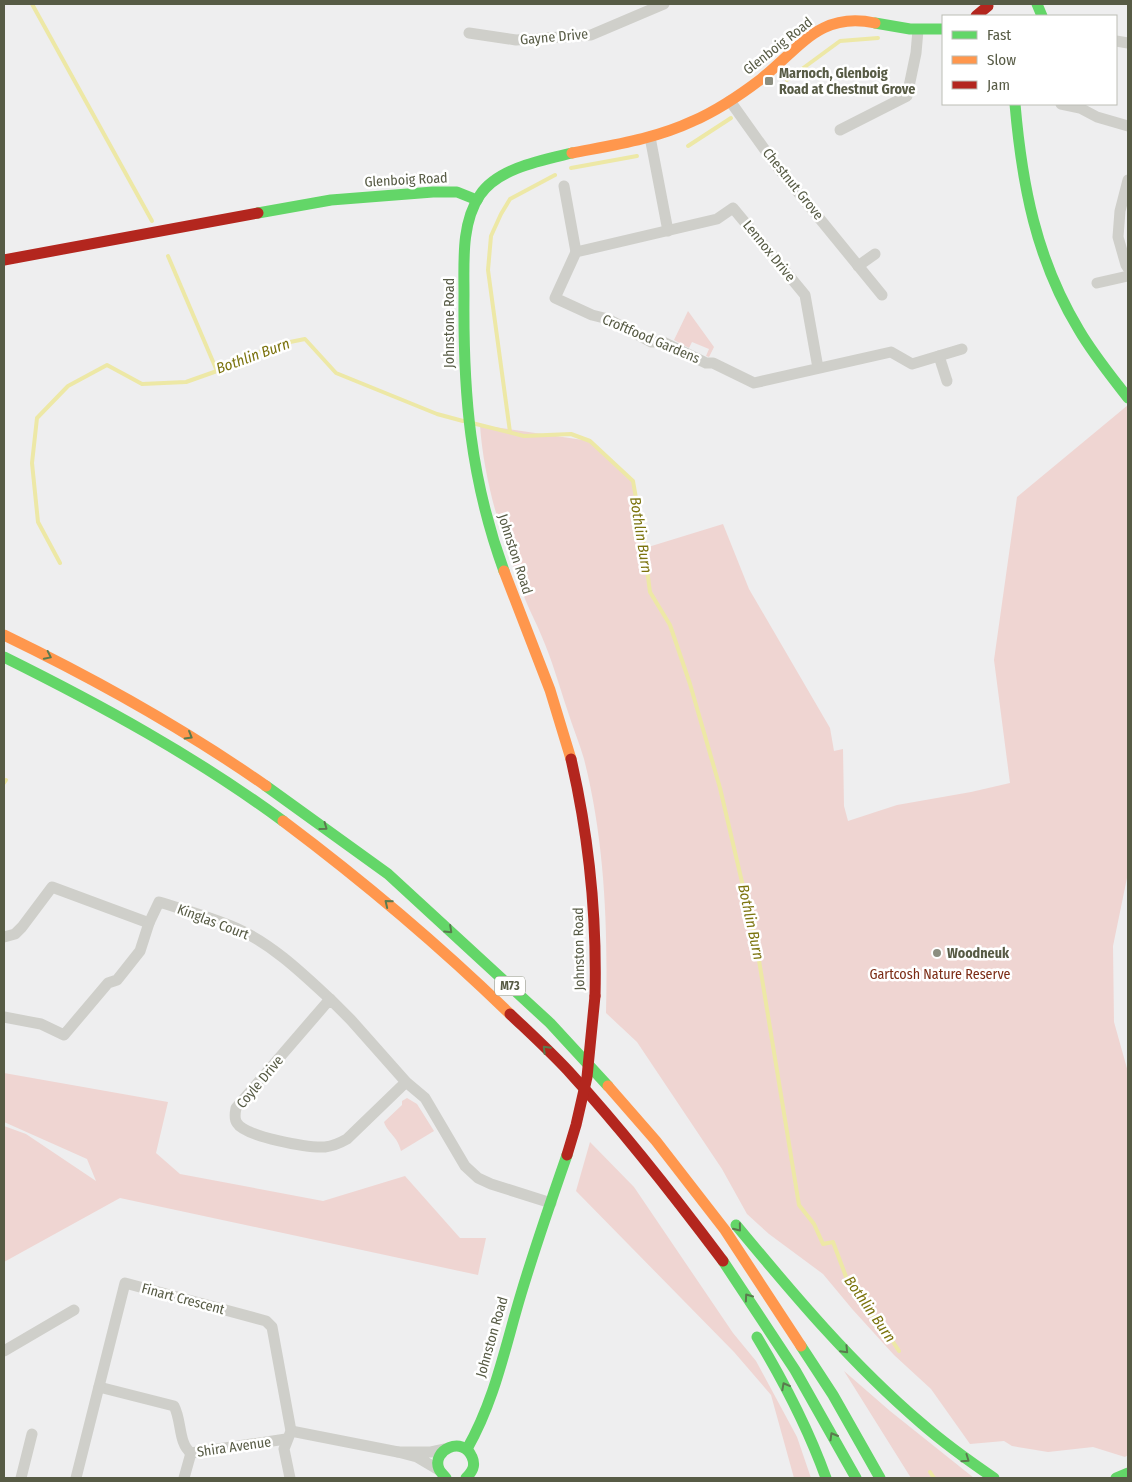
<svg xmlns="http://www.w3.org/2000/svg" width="1132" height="1482" font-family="'Fira Sans Condensed',sans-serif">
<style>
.green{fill:#efd5d2}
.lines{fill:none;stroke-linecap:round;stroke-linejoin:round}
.stream{stroke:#ede8a6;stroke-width:4}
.street{stroke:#cfcfca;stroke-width:11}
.fast{stroke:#63d668;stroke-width:11}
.slow{stroke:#ff974d;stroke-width:11}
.jam{stroke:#b3261e;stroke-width:11}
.jam-bridge{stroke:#b3261e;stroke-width:11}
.oneway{stroke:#5a7a4e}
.poi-dot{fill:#8c8e80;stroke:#fff;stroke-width:2}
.labels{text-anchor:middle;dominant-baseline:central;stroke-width:5;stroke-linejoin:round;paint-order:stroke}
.shield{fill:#fff;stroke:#898c7d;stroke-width:1}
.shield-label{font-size:12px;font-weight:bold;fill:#575b45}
.street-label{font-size:14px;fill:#575b45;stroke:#fff}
.poi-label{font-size:14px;font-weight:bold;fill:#575b45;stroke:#fff;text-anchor:start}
.park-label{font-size:14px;fill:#7c2d16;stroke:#fff}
.water-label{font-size:15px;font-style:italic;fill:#7b730d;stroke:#fff}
</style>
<rect width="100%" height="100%" fill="#eeeeef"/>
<g class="green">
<polygon points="688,311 714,347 709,357 706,356 709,349 692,342 689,348 674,340"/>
<path d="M1128 405V873L1113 946 1114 1022 1128 1072V1455L1125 1457 1093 1447 1048 1452 1012 1446 1004 1441 970 1444 931 1389 894 1355 853 1310 823 1274 769 1234 747 1214 722 1169 637 1042 606 1013C608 927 605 842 584 759 579 742 572 725 567 709 559 685 552 660 542 637 537 624 530 612 525 599 504 544 484 484 480 425L590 441 633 481 645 548 723 524 749 589 830 728 834 751 843 749 844 806 848 821 897 805 971 792 1010 783 994 660 1017 497Z"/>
<polygon points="4,1073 168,1102 156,1153 180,1174 323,1201 405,1176 460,1238 486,1238 478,1275 120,1198 4,1262 4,1126 26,1134 96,1181 87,1159 4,1122"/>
<path d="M407 1098 417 1104 434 1131 401 1151C397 1135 388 1134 384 1122L402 1105V1101Z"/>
<polygon points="590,1142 634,1187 733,1333 756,1361 797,1437 811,1478 794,1478 771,1395 734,1352 576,1191"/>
<polygon points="844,1371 890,1411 974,1478 911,1478"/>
</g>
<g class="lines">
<g class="stream">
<polyline points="32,4 152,221"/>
<polyline points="787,80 840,41 878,38"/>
<polyline points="688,146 731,118"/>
<polyline points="571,168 637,156"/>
<polyline points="168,256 217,371"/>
<polyline points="472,423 524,436 571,434 590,441 633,481 642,532 650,592 670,625 690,684 720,788 756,942 799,1205 814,1224 823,1244 833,1242 848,1282 866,1309 882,1325 899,1351"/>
<polyline points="510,432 488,270 491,236 501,214 510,199 555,175"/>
<polyline points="60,563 38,522 32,463 37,418 68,386 107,365 142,384 186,382 217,371 275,345 305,339 336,373 437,414 463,421"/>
<polyline points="4,783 6,780"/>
<polyline points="930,1472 934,1478"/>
</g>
<g class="street">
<polyline points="469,33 516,40 591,35 664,4"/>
<polyline points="1116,41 1128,43"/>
<polyline points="730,101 775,164 882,295"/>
<polyline points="1061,104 1080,108 1097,117 1128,126"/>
<polyline points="840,130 907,96 916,53 918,30"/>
<polyline points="650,137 668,231"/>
<polyline points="1128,180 1120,211 1118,237 1126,265 1128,268"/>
<polyline points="564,186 576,252"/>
<polyline points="858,266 875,254"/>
<polyline points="1097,283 1128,276"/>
<polyline points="939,356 947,381"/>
<polyline points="818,368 805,295 733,208 717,219 576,252 555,298 592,315 608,319 651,342 663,342 706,363 713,363 754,383 891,352 912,364 962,349"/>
<polyline points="4,937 15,934 22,927 52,887 149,923"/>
<path d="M4 1017 41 1024 64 1035 108 983 117 980 140 951 149 923 159 902C185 910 211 917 236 928 272 944 302 973 330 999"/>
<path d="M406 1082 347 1139C340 1143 333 1146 325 1147 309 1148 245 1137 237 1123 234 1119 235 1113 236 1108L330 999 351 1020 406 1082 425 1098 465 1166 478 1178 491 1184 551 1203"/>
<polyline points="4,1351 74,1310"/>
<path d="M99 1387 174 1406C182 1421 178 1443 191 1453L286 1439"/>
<polyline points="291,1431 398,1452"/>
<polyline points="439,1470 417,1457 398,1452 431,1452 445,1449"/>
<polyline points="21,1478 32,1434"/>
<polyline points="76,1478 125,1283 266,1321 272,1327 291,1431 284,1449 290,1478"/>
<polyline points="184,1478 191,1453"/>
</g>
<g class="fast">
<polyline points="1037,4 1042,16"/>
<polyline points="875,23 910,29 943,29"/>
<path d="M1015 104C1022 185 1036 259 1079 330 1093 354 1111 376 1128 398"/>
<polyline points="258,213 331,200 433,192 457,192 477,200"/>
<path d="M504 571C470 478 463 393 464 295 464 262 461 223 480 195 498 168 543 160 572 153"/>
<path d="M4 657C101 705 196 757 283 821"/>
<polyline points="266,786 388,874 550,1023 608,1086"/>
<path d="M736 1225C794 1295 852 1364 921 1423 944 1443 969 1461 994 1478"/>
<polyline points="723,1261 795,1370 856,1478"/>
<path d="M757 1337C784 1382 808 1428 826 1478"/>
<polyline points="801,1346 833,1395 880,1478"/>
<path d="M467 1449C495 1400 505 1347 521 1294 535 1247 551 1201 567 1155"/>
<path d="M446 1478C444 1475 440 1472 439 1469 431 1450 463 1435 472 1457 476 1466 472 1472 466 1478"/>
<polyline points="1116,1478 1128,1473"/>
</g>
<g class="slow">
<path d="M572 153C613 145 655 139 693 121 718 110 740 95 761 79 800 48 820 11 875 23"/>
<polyline points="504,571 550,690 571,759"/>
<path d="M4 635C95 679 183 728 266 786"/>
<path d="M283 821C363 881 439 945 510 1014"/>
<polyline points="608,1086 656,1141 725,1230 801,1346"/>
</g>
<g class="jam">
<polyline points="976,16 988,6"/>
<polyline points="4,260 258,213"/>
<path d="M571 759C589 837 597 915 595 996"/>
<path d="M510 1014C531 1034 553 1054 572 1075 626 1134 675 1197 723 1261"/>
</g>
<polyline class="jam-bridge" points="567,1155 576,1125 587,1077 595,996"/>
</g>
<defs><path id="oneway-chevron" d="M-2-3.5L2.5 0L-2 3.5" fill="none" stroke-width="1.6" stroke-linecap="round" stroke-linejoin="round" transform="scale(1.25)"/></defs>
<g class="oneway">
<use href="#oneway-chevron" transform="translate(48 656) rotate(26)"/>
<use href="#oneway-chevron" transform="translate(189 736) rotate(30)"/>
<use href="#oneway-chevron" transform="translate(324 827) rotate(36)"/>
<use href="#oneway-chevron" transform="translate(388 903) rotate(-141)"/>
<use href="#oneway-chevron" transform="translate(449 930) rotate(43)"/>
<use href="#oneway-chevron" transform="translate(546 1049) rotate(-135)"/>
<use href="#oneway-chevron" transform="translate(738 1228) rotate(51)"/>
<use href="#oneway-chevron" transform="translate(748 1297) rotate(-125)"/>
<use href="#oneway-chevron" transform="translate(845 1350) rotate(46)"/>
<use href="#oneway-chevron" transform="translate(785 1386) rotate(-118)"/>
<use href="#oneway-chevron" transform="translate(833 1436) rotate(-120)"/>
<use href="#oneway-chevron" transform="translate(966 1459) rotate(35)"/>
</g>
<g class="poi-dot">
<rect x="764" y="76" width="10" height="10" rx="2.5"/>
<circle cx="937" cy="953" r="5"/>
</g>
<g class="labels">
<rect class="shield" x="495" y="976.5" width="30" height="19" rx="4"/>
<g class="shield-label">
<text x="510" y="986">M73</text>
</g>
<g class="street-label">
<text transform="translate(554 37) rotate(-5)">Gayne Drive</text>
<text transform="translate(778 46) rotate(-38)">Glenboig Road</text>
<text transform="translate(406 180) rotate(-3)">Glenboig Road</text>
<text transform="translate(793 184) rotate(51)">Chestnut Grove</text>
<text transform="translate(769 251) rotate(51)">Lennox Drive</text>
<text transform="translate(449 323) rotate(-90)">Johnstone Road</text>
<text transform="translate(651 339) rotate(23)">Croftfood Gardens</text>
<text transform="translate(515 554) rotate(72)">Johnston Road</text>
<text transform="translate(213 922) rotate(21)">Kinglas Court</text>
<text transform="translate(579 949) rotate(-91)">Johnston Road</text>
<text transform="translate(260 1082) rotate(-50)">Coyle Drive</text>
<text transform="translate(183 1299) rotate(15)">Finart Crescent</text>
<text transform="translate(492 1337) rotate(-74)">Johnston Road</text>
<text transform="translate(234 1447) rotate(-8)">Shira Avenue</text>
</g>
<g class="poi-label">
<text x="779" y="73">Marnoch, Glenboig<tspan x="779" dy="16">Road at Chestnut Grove</tspan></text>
<text x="947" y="953">Woodneuk</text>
</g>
<g class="park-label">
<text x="940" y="974">Gartcosh Nature Reserve</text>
</g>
<g class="water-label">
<text transform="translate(253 356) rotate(-20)">Bothlin Burn</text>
<text transform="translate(641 535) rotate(81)">Bothlin Burn</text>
<text transform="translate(751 922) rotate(78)">Bothlin Burn</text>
<text transform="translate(870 1309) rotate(55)">Bothlin Burn</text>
</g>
</g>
<rect width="1132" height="1482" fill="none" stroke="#575b45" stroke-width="10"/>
<rect x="942" y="15" width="175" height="90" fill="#ffffff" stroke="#bcbdb5"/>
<rect x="952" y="31" width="25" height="8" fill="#63d668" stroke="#bcbdb5"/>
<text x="987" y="40" font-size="15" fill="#575b45">Fast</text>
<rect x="952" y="56" width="25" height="8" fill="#ff974d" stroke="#bcbdb5"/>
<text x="987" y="65" font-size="15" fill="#575b45">Slow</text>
<rect x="952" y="81" width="25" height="8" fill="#b3261e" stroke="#bcbdb5"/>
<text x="987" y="90" font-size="15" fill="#575b45">Jam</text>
</svg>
